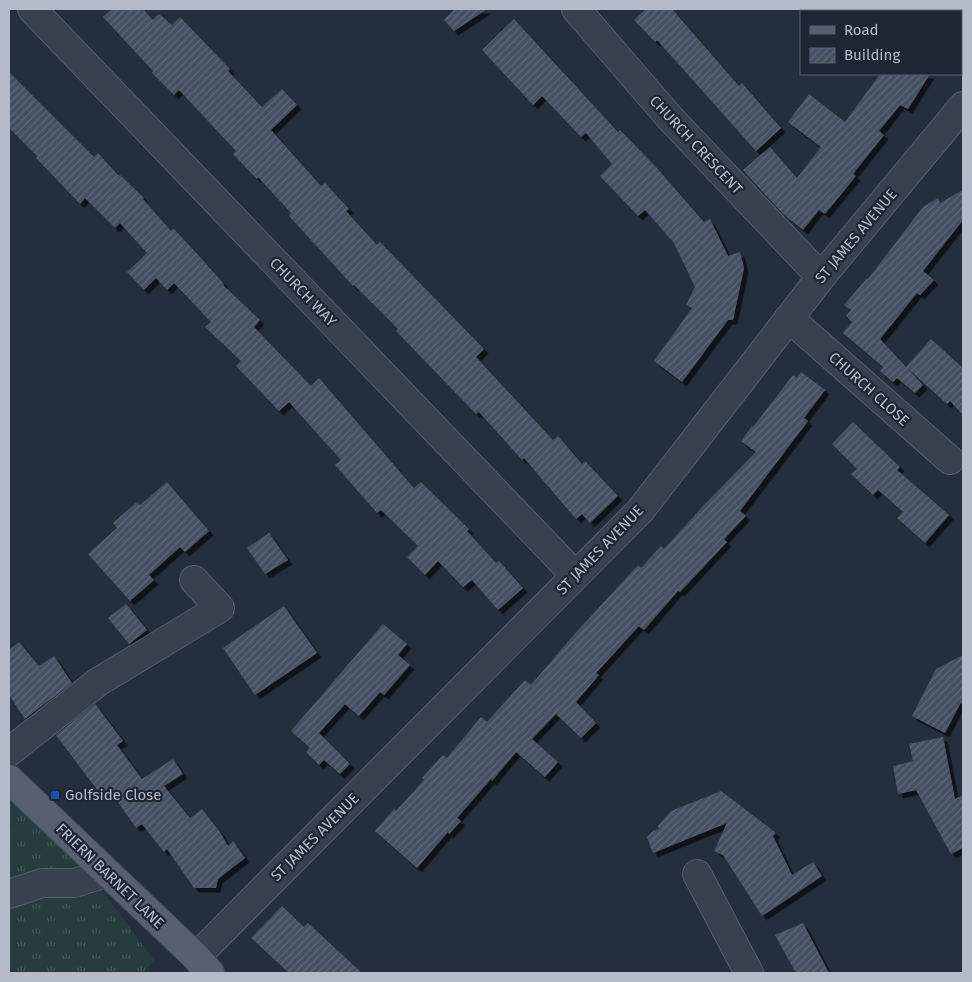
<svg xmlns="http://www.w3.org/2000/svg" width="972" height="982" font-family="'Fira Sans',sans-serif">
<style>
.grass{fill:url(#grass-tufts)}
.building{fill:url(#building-hatch);filter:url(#shadow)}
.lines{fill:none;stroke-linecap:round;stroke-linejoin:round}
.minor-casing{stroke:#565f6c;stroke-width:30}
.major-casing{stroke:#414a57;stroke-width:30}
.minor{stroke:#38414e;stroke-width:28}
.major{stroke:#56606e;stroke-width:28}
.transit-dot{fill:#1a4fb4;stroke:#1d2633;stroke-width:2}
.labels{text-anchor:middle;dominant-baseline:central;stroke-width:4.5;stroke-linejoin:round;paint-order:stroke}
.street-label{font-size:15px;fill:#b4bcc9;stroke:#1d2633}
.poi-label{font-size:15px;fill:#b4bcc9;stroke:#1d2633;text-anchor:start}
</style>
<defs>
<pattern id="grass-tufts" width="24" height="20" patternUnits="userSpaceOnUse" patternTransform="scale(1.25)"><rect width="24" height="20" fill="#263c3f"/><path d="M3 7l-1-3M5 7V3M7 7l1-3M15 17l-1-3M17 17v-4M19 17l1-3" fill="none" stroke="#435659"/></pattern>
<pattern id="building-hatch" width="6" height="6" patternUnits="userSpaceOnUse" patternTransform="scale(1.25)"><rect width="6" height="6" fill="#455162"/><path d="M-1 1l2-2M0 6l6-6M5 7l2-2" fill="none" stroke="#5d6877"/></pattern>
<filter id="shadow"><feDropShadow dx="4.5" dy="4.5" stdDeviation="0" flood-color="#0009"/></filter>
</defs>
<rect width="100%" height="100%" fill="#242f3e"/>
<polygon class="grass" points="9,796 78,858 154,960 143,973 9,973"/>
<g class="building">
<polygon points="112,9 143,9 153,20 159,14 172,25 180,17 230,69 228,71 262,107 282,89 297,105 271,130 321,186 325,183 349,209 346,211 377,245 380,242 484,349 476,357 553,440 558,436 582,464 585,461 618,496 590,523 582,514 576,519 524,458 522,460 479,412 476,414 396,331 398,329 354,285 353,286 289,216 291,213 258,177 257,179 233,154 236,151 179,90 174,95 152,73 153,71 103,17"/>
<polygon points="455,9 487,9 454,31 444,20"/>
<polygon points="646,9 672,9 739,86 742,83 781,128 756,151 657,40 655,42 634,20"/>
<polygon points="514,19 618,132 620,130 656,167 704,222 710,219 728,256 740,252 744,268 733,320 728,320 682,382 654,361 692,308 686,305 695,287 674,243 645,210 638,216 600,176 612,164 586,133 581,137 542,96 533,105 482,50"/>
<polygon points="9,72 94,157 98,153 119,176 120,175 144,198 143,199 171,231 173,228 201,258 224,284 223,285 260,320 254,327 311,386 319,378 414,488 421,482 469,529 467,531 496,563 499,561 523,588 498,610 472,580 463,587 438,561 425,575 407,557 418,546 381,510 377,513 335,465 341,460 289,402 279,411 236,366 241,361 205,327 211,322 174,283 167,290 156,278 144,290 127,272 147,253 120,223 115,228 85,198 80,204 36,158 37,156 9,128"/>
<polygon points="880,74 930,74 908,109 900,105 879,131 884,135 853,174 856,176 825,214 819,210 803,230 782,213 743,170 770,147 797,178 821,147 788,122 809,94 845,122"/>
<polygon points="963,190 963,220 923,271 934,280 920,295 917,293 880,339 923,385 915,393 897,378 893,382 880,371 883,367 843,333 852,322 846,316 851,310 844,305 867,278 868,279 923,207 938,198 940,203"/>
<polygon points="931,339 963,368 963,415 950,401 947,404 906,367"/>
<polygon points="801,372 825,390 804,418 808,421 740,511 746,516 724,539 727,542 680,592 678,591 644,630 639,626 596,673 599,675 576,702 596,723 581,738 556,714 532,739 558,762 545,777 516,752 492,781 491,779 457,818 461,821 449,834 448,832 417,868 375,831 394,809 396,811 424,780 422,778 443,755 447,758 481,717 487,722 525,680 531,685 571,638 638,565 641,568 661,546 664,549 704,505 756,452 741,441 752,426 753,427 793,375 797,378"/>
<polygon points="853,422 900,467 897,470 949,515 925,543 897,518 903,512 878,490 873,495 851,474 857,469 832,444"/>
<polygon points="167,482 209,531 185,552 180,547 149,575 154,580 130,601 88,554 117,528 113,523 137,502 140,505"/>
<polygon points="269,533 288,560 265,574 247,548"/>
<polygon points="126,604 147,630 129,644 108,618"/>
<polygon points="284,606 317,653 255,695 223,648"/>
<polygon points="383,624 407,644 398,655 410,665 384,695 380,692 359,716 345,704 319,733 350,764 340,774 324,760 319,765 306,752 310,748 291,731"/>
<polygon points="19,642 39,666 54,656 72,683 25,719 9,695 9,650"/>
<polygon points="963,655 963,702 960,704 945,733 912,716 936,669"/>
<polygon points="95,704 123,741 117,745 142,779 173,759 183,774 164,786 190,818 202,809 220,832 228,846 233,841 245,858 218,879 216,888 194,888 167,849 164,852 142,824 136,828 109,789 101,795 56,735"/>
<polygon points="943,737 955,799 963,795 963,848 951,854 916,790 898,794 893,766 913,761 909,744"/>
<polygon points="721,791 776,833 773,836 792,875 813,862 822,876 762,916 723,855 714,851 727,823 653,853 647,837 653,831 659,829 658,826 671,811"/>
<polygon points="282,906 304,927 308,923 362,973 289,973 251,938"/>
<polygon points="803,923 829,973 796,973 775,935"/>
</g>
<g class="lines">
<g class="minor-casing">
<g id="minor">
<polyline points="32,9 575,575"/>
<polyline points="576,9 670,118 821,277"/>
<polyline points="789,318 950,460"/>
<polyline points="9,752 98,682 220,608 194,580"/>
<polyline points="697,874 749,973"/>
<polyline points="9,894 42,883 74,883 107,873"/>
<polyline points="196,957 640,511 821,277 963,106"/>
</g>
</g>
<g class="major-casing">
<polyline id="major" points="9,779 196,957 210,973"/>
</g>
<use href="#minor" class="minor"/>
<use href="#major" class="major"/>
</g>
<rect class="transit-dot" x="50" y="790" width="10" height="10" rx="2.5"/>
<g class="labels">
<g class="street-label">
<text transform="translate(696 145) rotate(47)">CHURCH CRESCENT</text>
<text transform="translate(856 236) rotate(-50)">ST JAMES AVENUE</text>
<text transform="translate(303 292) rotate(46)">CHURCH WAY</text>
<text transform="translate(869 389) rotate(42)">CHURCH CLOSE</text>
<text transform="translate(600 550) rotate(-46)">ST JAMES AVENUE</text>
<text transform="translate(315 837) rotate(-45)">ST JAMES AVENUE</text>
<text transform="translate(110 876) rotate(44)">FRIERN BARNET LANE</text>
</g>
<g class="poi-label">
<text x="65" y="795">Golfside Close</text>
</g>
</g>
<rect width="972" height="982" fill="none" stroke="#b4bcc9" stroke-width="20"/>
<rect x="800" y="10" width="162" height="65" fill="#1d2633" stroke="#59626f"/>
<rect x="810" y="26" width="25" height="8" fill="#56606e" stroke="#59626f"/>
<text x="844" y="35" font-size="15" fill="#b4bcc9">Road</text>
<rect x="810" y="48" width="25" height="15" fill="url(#building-hatch)" stroke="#59626f"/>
<text x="844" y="60" font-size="15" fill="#b4bcc9">Building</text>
</svg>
